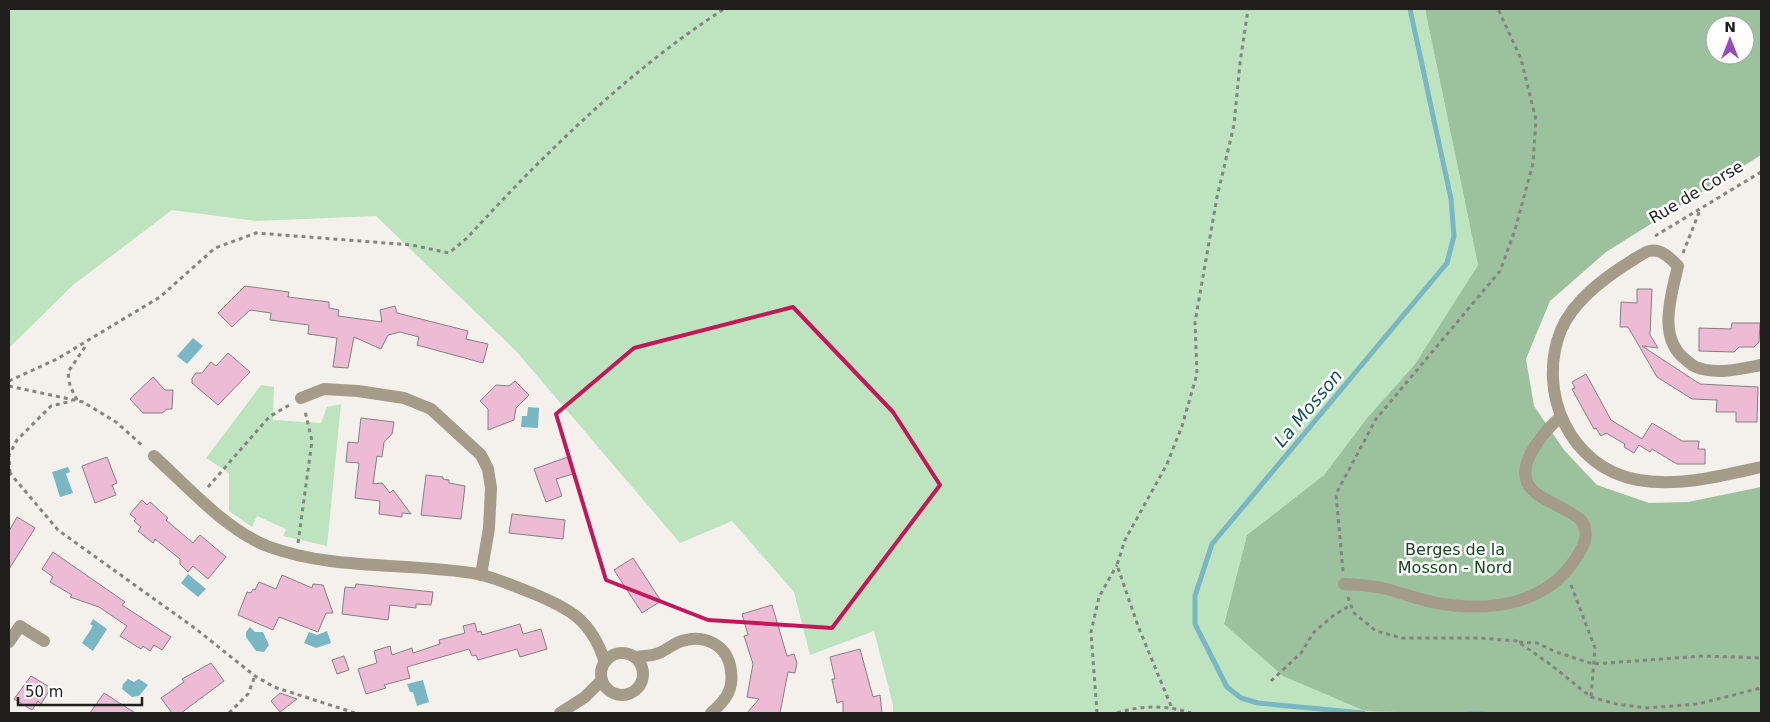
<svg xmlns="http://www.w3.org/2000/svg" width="1770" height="722" font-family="'DejaVu Sans',sans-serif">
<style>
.green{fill:#bde4bf}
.forest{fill:#9bc29c;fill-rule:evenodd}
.water{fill:#79b7c4}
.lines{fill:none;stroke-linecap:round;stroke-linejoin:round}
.stream{stroke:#79b7c4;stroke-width:5}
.building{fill:#eebbd5;stroke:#848082}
.path{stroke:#868481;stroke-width:3;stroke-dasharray:4 4;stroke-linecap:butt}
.minor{stroke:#a49c88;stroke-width:12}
.marked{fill:none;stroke:#c2185b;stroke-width:4;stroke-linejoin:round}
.labels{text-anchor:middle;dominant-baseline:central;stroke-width:5;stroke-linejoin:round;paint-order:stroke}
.street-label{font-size:16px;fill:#1f1e1d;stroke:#fff}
.park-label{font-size:16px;fill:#0d4818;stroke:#fff}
.water-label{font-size:18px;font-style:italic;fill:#184e59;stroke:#fff}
</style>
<rect width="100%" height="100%" fill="#f4f1ed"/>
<g class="green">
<polygon points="9,9 1425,9 1478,265 1415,364 1367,418 1324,475 1247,535 1224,623 1283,676 1365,710 1429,713 893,713 893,705 874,631 810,655 794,592 732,521 680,543 516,351 376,216 256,221 172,210 73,285 9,348"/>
<polygon points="261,385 274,387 273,420 321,423 327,407 341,404 327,546 283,536 286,529 257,516 252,527 229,511 229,473 206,458"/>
</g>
<path class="forest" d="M1425 9H1761V155L1606 252 1550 301 1526 359 1534 406 1564 450 1597 485 1649 503 1688 502 1761 487V713H1429L1365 711 1283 676 1224 624 1247 535 1324 475 1367 418 1415 364 1478 265ZM1715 25H1745V55H1715Z"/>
<g class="water">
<polygon points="193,338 203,346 187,364 177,356"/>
<polygon points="528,407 539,408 538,428 521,427 522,416 527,416"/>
<polygon points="68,467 70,472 66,474 73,493 60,497 52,472"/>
<polygon points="188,574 206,589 198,597 181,583"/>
<polygon points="93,619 107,629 93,651 82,643 93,626 90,624"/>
<polygon points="250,627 255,632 263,632 269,645 264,652 256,651 246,637 246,632"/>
<polygon points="327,631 331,643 316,648 304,643 309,632 317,635"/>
<polygon points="128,679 134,682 139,679 148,685 139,696 132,697 122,689 123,684"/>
<polygon points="423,680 429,702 417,706 413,692 410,692 407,684"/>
</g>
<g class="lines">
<g class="stream">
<polyline points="1363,713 1258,703 1241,698 1227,687 1195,624 1195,596 1212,544 1447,263 1454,236 1451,199 1410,9"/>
<polyline points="1470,713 1482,713"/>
</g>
</g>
<g class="building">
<polygon points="245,286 289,292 288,297 329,302 329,308 339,310 338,316 382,322 380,310 395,306 397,313 468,331 466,339 488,344 483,363 417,345 419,337 400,332 388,335 381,349 354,337 348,368 333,367 337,338 308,334 309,325 270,320 271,313 250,310 232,327 218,313"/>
<polygon points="1637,289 1652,289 1650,335 1658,348 1642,346 1700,384 1758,387 1757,422 1736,422 1736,412 1716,412 1717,400 1692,399 1657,377 1628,327 1620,327 1621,302 1637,303"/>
<polygon points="1732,323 1760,323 1759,342 1754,347 1739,347 1734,352 1699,351 1699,328 1731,329"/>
<polygon points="228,353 250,372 218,405 192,383 192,378 196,373 202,373 211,362 216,366"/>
<polygon points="1586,374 1611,420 1642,439 1652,423 1682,441 1699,441 1698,449 1705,449 1705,464 1677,464 1652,449 1650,452 1639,445 1634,453 1624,447 1625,444 1606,433 1601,436 1596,428 1594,429 1572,389 1575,388 1572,382"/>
<polygon points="153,377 165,390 173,390 172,409 167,409 162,413 143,413 130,399"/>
<polygon points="515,381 529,395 516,408 514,420 488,430 488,409 480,401 496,385 509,386"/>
<polygon points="361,418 394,422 392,434 384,442 382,457 377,456 373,484 382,483 390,493 393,490 411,514 402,513 402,517 379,514 380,501 355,498 359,463 346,462 348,442 358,443"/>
<polygon points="107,457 117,483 112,485 116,495 95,503 82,466"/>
<polygon points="568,457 573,474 556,479 562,496 546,502 534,469"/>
<polygon points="426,475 443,477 443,479 449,480 449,483 465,486 461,519 421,515"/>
<polygon points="142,500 147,505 150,502 168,518 166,520 193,543 200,535 226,557 208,579 193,566 188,572 180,564 180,559 155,539 153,543 138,531 141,527 134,521 136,519 130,514"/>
<polygon points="512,514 565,520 563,539 509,533"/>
<polygon points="17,517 35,528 9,569 9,531"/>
<polygon points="53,552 125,602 122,605 171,637 162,650 154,645 150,651 143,646 141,649 120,636 127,626 99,607 70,597 72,595 50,582 53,577 42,569"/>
<polygon points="633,558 661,601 642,613 614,570"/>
<polygon points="282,575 312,588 313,584 323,585 333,613 326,613 318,632 279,617 273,630 238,615 247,592 251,593 253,589 255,590 259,582 276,589"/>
<polygon points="356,584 433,592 431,605 416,604 416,608 390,605 388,620 342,614 345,587 355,588"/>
<polygon points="772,605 787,656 794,654 797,663 795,673 788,672 780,713 747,713 759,699 747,697 753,664 744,636 748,635 742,614"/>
<polygon points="475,623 477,632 481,631 482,635 520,624 523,634 541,629 547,649 520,657 517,649 478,660 476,655 472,656 469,649 407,667 410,678 384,685 386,688 366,694 358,669 377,663 374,651 390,646 392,655 412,648 413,653 440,644 439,640 465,633 463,626"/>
<polygon points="860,649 873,697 880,695 882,713 843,713 843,701 837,703 832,679 835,679 830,657"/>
<polygon points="344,656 349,670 337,674 332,660"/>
<polygon points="211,663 224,681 181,713 172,713 161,698 184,682 182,679"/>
<polygon points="31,676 51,688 41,704 38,701 32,710 14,699"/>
<polygon points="104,693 135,713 90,713"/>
<polygon points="280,693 297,699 280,712 271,701"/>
</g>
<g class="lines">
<g class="path">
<polyline points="1655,236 1761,172"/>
<polyline points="1683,253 1700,210"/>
<path d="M9 381 57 359 160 297 215 248 256 233 412 245 449 253 467 238C544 154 628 71 724 9"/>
<polyline points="9,386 83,402 116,422 144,447"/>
<polyline points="77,400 70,386 68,372 87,344"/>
<polyline points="9,472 58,530 196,629 255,676 274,687 355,713"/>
<polyline points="10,473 9,455 17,440 51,406 72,401"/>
<polyline points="208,487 269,417 291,404"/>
<polyline points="298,543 312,441 305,411"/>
<polyline points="1343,571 1336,494 1376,419 1500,271 1515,230 1533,163 1536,120 1521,59 1498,9"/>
<polyline points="1571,585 1595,648 1591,697"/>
<polyline points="1348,597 1354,613 1376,631 1402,638 1480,638 1517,641 1551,665 1591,697 1616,704 1646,708 1698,704 1761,688"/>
<polyline points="1519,642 1537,643 1556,652 1593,664 1703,656 1761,658"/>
<polyline points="1271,681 1301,653 1314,632 1334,615 1351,605"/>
<polyline points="1171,706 1138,626 1117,565 1125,540 1167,464 1182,426 1197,374 1195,322 1217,197 1234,125 1240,63 1248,9"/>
<polyline points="229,713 248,694 255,676"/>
<polyline points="1097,713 1091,632 1099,597 1117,565"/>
<path d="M1117 713C1142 705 1166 705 1191 713"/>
</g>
<g class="minor">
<path d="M1761 365C1741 369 1716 375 1696 367 1692 366 1689 362 1686 360 1657 338 1671 296 1678 266 1670 258 1661 248 1649 251 1645 252 1640 256 1636 258 1608 275 1574 299 1561 330 1536 392 1570 468 1638 480 1680 487 1721 476 1761 467"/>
<polyline points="301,398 324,389 358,391 404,398 431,409 481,455 488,469 491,488 489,528 481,575"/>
<path d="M154 456C187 486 225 529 267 546 333 571 409 562 478 574 496 578 514 586 532 593 571 609 591 620 605 662"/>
<path d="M1344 584C1358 585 1372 585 1386 589 1403 593 1419 600 1437 603 1487 612 1543 606 1574 561 1583 548 1591 534 1581 520 1568 509 1551 504 1537 494 1507 473 1542 434 1560 417"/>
<polyline points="9,642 20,626 44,641"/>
<circle cx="622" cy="674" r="21"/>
<path d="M636 657C643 656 652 656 659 653 666 650 672 645 679 642 703 633 728 644 731 671 734 690 725 701 711 713"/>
<polyline points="560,713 585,697 602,680"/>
</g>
</g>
<path class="marked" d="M793 307 893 412 940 485 832 628 708 620 606 580 556 414 634 348Z"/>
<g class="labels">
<g class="street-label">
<text transform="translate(1696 192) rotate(-31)">Rue de Corse</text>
</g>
<g class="park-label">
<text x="1455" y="549">Berges de la<tspan x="1455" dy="18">Mosson - Nord</tspan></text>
</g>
<g class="water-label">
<text transform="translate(1308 408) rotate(-50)">La Mosson</text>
</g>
</g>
<rect width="1770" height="722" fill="none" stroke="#1f1e1d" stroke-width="20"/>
<g transform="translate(1730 40)"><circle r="24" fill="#ffffff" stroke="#a5a5a5"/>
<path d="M0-4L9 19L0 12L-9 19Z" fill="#934bbe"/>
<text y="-8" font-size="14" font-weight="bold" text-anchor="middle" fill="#1f1e1d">N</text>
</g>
<path d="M18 697v8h124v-8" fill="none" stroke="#1f1e1d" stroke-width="2.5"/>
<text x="25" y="697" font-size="15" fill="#1f1e1d" stroke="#ffffff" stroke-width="4" paint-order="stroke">50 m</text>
</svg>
